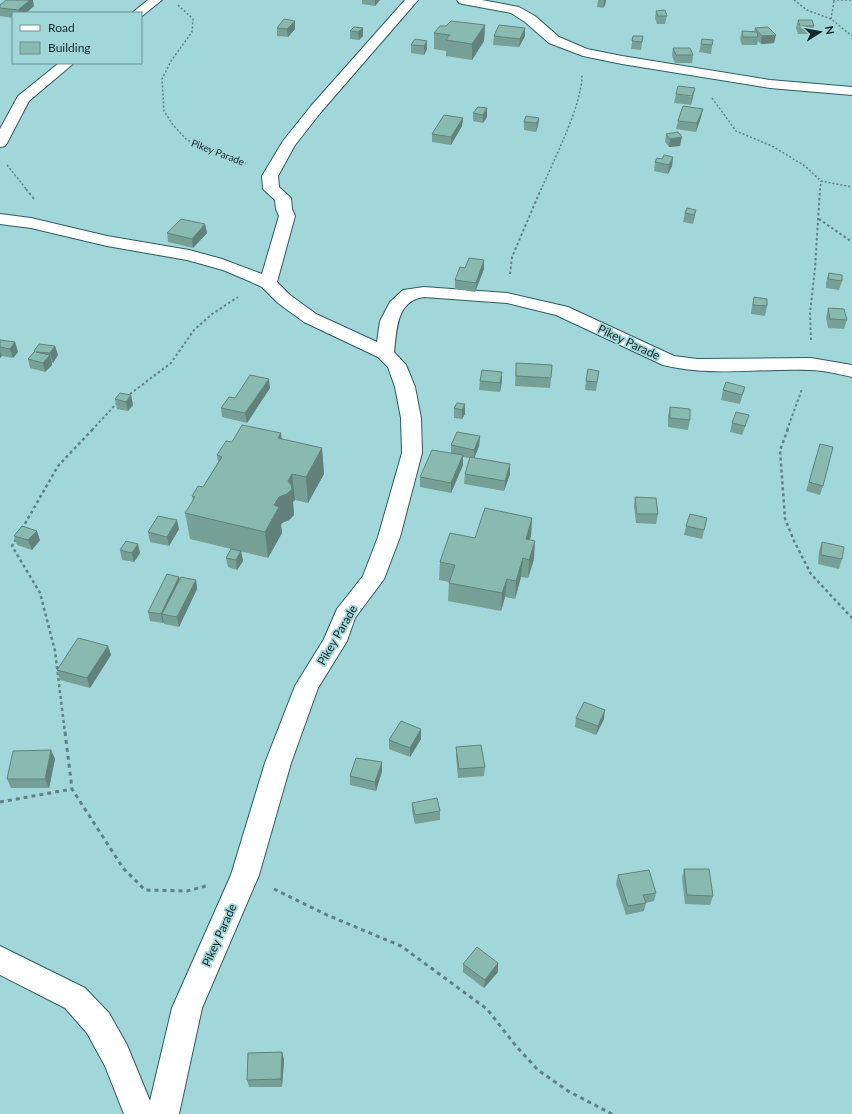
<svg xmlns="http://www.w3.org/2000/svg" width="852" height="1114" font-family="Lato,sans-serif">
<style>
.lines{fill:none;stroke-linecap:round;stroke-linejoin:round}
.minor-casing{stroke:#2b5e60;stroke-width:2}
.path-far3{stroke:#5d8284;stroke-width:1.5;stroke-dasharray:2 2;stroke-linecap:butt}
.path-far2{stroke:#5d8284;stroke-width:2;stroke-dasharray:2.5 2.5;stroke-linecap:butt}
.path-far1{stroke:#5d8284;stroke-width:2.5;stroke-dasharray:3 3;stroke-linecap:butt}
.path{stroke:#5d8284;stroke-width:3;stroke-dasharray:4 4;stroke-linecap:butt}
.minor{fill:#fff;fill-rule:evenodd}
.wall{fill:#76a096}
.shaded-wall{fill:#60827a}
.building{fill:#89baaf;stroke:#60827a}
.labels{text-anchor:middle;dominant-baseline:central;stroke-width:3.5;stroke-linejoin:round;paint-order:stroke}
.far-street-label{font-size:10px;fill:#132829;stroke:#a2d7d9}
.street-label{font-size:12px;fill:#132829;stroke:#a2d7d9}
</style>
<rect width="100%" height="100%" fill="#a2d7d9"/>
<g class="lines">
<g class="minor-casing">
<g id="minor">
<polygon points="148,0 162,0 142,16 141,16 141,13 132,13"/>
<path d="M405 0H418L321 112 295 145 278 176 279 187 291 198 292 209 295 216 277 282 290 295 316 314 377 342 380 321 390 302 403 290 424 287 507 293 568 307 674 356 697 359 811 358 852 365V377C838 374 824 370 810 370 761 368 711 377 663 365L556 315 507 303 424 297C396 301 397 329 394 352L406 365 415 387 421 418 422 453 400 537 384 579 355 618 347 641 318 688 291 763 259 875 202 1008 179 1114H124L105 1066 87 1033 65 1008 0 975V946L85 988 109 1013 127 1045 150 1101 172 1008 231 875 265 763 295 686 324 639 337 609 363 576 378 537 402 453 401 418 395 387 388 367 378 357 304 322 278 303 262 287 249 281 223 270 187 260 107 246 31 228 0 224V214L31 218 107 236 189 250 222 259 262 274 279 216 276 209 275 200 263 189 262 176 283 141 311 106Z"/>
<polygon points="457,0 482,0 519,7 535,16 559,37 587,49 622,56 770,80 852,87 852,95 770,88 622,64 583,56 549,43 525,22 511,13 463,4 459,3"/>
<polygon points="59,63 74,63 29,101 7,143 5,146 0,147 0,129 18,96"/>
</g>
</g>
<g class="path-far3">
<polyline points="794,0 807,10 831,19 852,36"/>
<polyline points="833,0 852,0"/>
<polyline points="178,5 193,19 192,32 171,61 162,79 164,111 173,125 187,140 248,164"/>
<polyline points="831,19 834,1"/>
<polyline points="712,98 736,131 772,146 805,166 821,181 852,187"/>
<polyline points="7,165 27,190"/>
<path d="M541 190C553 161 582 106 582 75"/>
<polyline points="820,190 821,181"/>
</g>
<g class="path-far2">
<polyline points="26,189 34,199"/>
<polyline points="819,219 852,242"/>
<polyline points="510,274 512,257 541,189"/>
<polyline points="811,340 810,313 815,268 820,189"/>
<polyline points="126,397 171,363 194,330 212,314 238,297"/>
<polyline points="92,430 117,403"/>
<polyline points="787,430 802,389"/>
</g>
<g class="path-far1">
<polyline points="788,429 780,450 785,519 795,543 811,574 852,618"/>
<polyline points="22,529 58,466 93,429"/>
<polyline points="16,539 12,546 40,593 55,651 65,733"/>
</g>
<g class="path">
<polyline points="65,732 72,789 123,868 145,890 187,891 206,886"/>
<polyline points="0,802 72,789"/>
<polyline points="274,889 327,915 401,946 487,1009 516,1046 538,1070 568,1091 612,1114"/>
</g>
<use href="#minor" class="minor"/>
</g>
<g class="wall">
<polygon points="362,0 380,0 375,6 362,4"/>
<polygon points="598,0 606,0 605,5 603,8 597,7"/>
<polygon points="0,5 34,6 26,13 13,13 13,18 0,16"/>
<polygon points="656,11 667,16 665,24 657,24 655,18"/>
<polygon points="798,20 814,26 812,34 798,34 796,28"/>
<polygon points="485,25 484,41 472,60 446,56 446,51 434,49 434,33 446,26"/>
<polygon points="277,28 295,29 288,37 277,36"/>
<polygon points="363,28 363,36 359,40 350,39 350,31"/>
<polygon points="755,28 774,43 761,44 758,41 757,45 742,45 740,39 742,31 754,31"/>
<polygon points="494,36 525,36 519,47 493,45"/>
<polygon points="633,36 643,36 641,50 631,49"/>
<polygon points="415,39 427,49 424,55 411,53 411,45"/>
<polygon points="702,39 713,40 711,54 699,52"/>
<polygon points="673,48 693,55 692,63 675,63 672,56"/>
<polygon points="676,94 693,97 691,105 674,103"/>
<polygon points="487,108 487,117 483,123 473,121 473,113"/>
<polygon points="703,109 701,117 696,132 676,129 678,121"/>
<polygon points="463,118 462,126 451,145 432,142 432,134"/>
<polygon points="539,118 538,126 536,132 524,130 524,122"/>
<polygon points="666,134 680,146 669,147 665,142"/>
<polygon points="673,157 672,166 668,174 654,171 655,162 662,159"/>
<polygon points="696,210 693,224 683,222 685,213"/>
<polygon points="205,224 207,233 193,248 168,242 167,233"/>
<polygon points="484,260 484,269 475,292 455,289 455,280 465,268"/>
<polygon points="829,273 842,281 839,290 826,288 826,282"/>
<polygon points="754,297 767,306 765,316 751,314 752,306"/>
<polygon points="828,308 847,320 844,329 828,328 826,318"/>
<polygon points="0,340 15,342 18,352 13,358 2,356 0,358"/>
<polygon points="55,346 58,355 53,363 52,362 52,365 45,372 30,368 28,359 34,352 34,351"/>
<polygon points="516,363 551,378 550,388 515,386"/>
<polygon points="599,371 596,391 585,390 586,381"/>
<polygon points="502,372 502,381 500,392 479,390 480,381"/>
<polygon points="745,387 740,404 721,400 723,390"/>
<polygon points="270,388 247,423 222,417 221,408 235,398"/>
<polygon points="131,395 133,405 128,411 117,409 115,399"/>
<polygon points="465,404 465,414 462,419 454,418 454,408"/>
<polygon points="670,407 690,420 688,430 668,427 668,416"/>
<polygon points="732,423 746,425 742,435 730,432"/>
<polygon points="480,436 479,446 474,458 510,464 510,474 504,491 464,484 465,474 470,458 463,457 463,465 451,493 420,487 420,477 451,453 451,445"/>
<polygon points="281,439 322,448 324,474 308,503 295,500 293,502 294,515 289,520 282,523 281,525 282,533 268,558 239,551 241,551 243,561 237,570 228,567 226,558 231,549 190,539 185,513 193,501 192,496 203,487 218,462 217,455 232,442"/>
<polygon points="820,444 823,486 820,495 806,491"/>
<polygon points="635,497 658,514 656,524 636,523 634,506"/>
<polygon points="532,518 531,536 530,540 534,559 528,578 521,577 515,599 505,597 501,611 448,601 449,582 439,580 440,562 475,538"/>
<polygon points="707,518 702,539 684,535 686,526"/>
<polygon points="179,529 169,546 150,542 148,532"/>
<polygon points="14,536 40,540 32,550 17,545"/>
<polygon points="822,542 842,559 839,569 818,564 819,551"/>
<polygon points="120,550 140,553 134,562 122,560"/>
<polygon points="179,577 180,580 196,580 197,589 179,627 164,624 164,622 163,623 150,621 148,612"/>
<polygon points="108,646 111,655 90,688 60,680 57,670"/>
<polygon points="576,718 604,719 596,735 575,727"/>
<polygon points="421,739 410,757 389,749 389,740"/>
<polygon points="456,747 485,767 484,776 458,778 456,756"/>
<polygon points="51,750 55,759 49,788 11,788 7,779"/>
<polygon points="382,771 376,791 350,785 350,776"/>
<polygon points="412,803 440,811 440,820 415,824 412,811"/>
<polygon points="684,869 713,896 710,905 685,904 682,878"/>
<polygon points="618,875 656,893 654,901 646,903 644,911 626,915 616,884"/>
<polygon points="463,964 498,972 484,988 463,972"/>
<polygon points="282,1052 284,1060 282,1087 249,1087 247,1080"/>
</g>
<g class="shaded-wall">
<polygon points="30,0 33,0 34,6 26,13 19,13 18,10"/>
<polygon points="375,0 380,0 375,6"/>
<polygon points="604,0 606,0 605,5 603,8"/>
<polygon points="295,21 295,29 288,37 287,29"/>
<polygon points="485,25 484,41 472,60 472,44"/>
<polygon points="363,28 363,36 359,40 358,32"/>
<polygon points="525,28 525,36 519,47 520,39"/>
<polygon points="776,35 774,43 761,44 762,36"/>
<polygon points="427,41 427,49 424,55 424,46"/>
<polygon points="695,88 693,97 691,105 692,96"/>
<polygon points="487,108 487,117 483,123 483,115"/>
<polygon points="703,109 701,117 696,132 697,123"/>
<polygon points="463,118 462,126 451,145 451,137"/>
<polygon points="539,118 538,126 536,132 537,123"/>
<polygon points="682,137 680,146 669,147 670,139"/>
<polygon points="673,157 672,166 668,174 669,165"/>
<polygon points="696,210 694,219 693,224 694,215"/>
<polygon points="205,224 207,233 193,248 192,239"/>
<polygon points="484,260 484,269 475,292 476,283"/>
<polygon points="15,342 18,352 13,358 10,349"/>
<polygon points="55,346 58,355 53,363 50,353"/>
<polygon points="0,351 2,356 0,358"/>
<polygon points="50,355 52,365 45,372 43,363"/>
<polygon points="502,372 502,381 500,392 500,383"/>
<polygon points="269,379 270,388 247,423 245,413"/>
<polygon points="131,395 133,405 128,411 126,402"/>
<polygon points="465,404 465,414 462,419 462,410"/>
<polygon points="281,433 284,459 278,438"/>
<polygon points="480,436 479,446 474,459 474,450"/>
<polygon points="322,448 324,474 308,503 306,477"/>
<polygon points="463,455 463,465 451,493 451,483"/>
<polygon points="510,464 510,474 504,491 505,481"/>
<polygon points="292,474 295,500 293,502 294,515 289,520 282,523 281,525 282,533 268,558 265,532 274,505"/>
<polygon points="532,518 531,536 524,557 526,539"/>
<polygon points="177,520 179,529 169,546 167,537"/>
<polygon points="37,531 40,540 32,550 28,540"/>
<polygon points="535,541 534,559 528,578 529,560"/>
<polygon points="138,544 140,553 134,562 132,553"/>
<polygon points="241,551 243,561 237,570 236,560"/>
<polygon points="523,558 521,577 515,599 516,581"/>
<polygon points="179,577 181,586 162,614 164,622 163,623 161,614"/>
<polygon points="507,579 505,597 501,611 502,593"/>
<polygon points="196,580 197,589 179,627 177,617"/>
<polygon points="108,646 111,655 90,688 87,678"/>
<polygon points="605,710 604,719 596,735 598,726"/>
<polygon points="421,729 421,739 410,757 410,748"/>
<polygon points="51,750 55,759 49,788 45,779"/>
<polygon points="382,762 382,771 376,791 375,782"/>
<polygon points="498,963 498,972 484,988 485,980"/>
<polygon points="282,1052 284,1060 282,1087 281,1079"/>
</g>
<g class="building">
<polygon points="6,0 30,0 18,10 0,8 0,5"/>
<polygon points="665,10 667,16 658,16 656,11"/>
<polygon points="284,19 295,21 287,29 277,28"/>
<polygon points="798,20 812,20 814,26 800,26"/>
<polygon points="451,21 485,25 472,44 446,40 450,35 434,33 440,26 446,26"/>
<polygon points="499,25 525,28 520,39 494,36"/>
<polygon points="354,27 363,28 358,32 350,31"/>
<polygon points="768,27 776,35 762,36 755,28"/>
<polygon points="742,31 757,32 758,37 743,37"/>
<polygon points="633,36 643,36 642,42 632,41"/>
<polygon points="415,39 427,41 424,46 411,45"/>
<polygon points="702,39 713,40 712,45 701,44"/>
<polygon points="673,48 690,48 693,55 676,55"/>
<polygon points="678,86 695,88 692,96 676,94"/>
<polygon points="683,106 703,109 697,123 678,121"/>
<polygon points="478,107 487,108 483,115 473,113"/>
<polygon points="444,115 463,118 451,137 432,134"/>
<polygon points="526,116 539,118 537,123 524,122"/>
<polygon points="678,132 682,137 670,139 666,134"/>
<polygon points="664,155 673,157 669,165 655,162 657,158 662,159"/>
<polygon points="687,208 696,210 694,215 685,213"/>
<polygon points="181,219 205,224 192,239 167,233"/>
<polygon points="469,258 484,260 476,283 455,280 460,267 465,268"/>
<polygon points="829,273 842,275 842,281 828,279"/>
<polygon points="754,297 767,299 767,306 753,305"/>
<polygon points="828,308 844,309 847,320 830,319"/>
<polygon points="0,340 15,342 10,349 0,347"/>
<polygon points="39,344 55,346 50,353 36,352 50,355 43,363 28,359 35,351 34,351"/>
<polygon points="516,363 552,365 551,378 516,376"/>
<polygon points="588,369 599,371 597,382 586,381"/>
<polygon points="482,370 502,372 500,383 480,381"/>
<polygon points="250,375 269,379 245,413 221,408 229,397 235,398"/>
<polygon points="726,382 745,387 742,395 723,390"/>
<polygon points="120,393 131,395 126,402 115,399"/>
<polygon points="457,403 465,404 462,410 454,408"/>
<polygon points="670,407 690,409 690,420 670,418"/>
<polygon points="736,412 749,415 745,426 732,423"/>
<polygon points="242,425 281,433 278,438 322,448 306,477 292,474 288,481 291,485 292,489 287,494 279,497 274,505 279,507 265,532 185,513 195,497 192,496 198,486 203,487 222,457 217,455 226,441 232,442"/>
<polygon points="457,432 480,436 474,450 451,445"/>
<polygon points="820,444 833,447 823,486 809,482"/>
<polygon points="432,450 463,455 451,483 420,477"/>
<polygon points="470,457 510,464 505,481 465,474"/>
<polygon points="635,497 656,498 658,514 637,514"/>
<polygon points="485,508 532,518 526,539 535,541 529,560 523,558 516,581 507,579 502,593 449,583 455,565 440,562 450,533 475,538"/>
<polygon points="690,514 707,518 704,530 686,526"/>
<polygon points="158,516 177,520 167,537 148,532"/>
<polygon points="22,526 37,531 28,540 14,536"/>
<polygon points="126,541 138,544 132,553 120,550"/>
<polygon points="822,542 844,547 842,559 821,555"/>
<polygon points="231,549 241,551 236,560 226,558"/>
<polygon points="167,574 179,577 161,614 148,612"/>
<polygon points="181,577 196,580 177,617 162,614"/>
<polygon points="78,638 108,646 87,678 57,670"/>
<polygon points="584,702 605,710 598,726 576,718"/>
<polygon points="401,721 421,729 410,748 389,740"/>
<polygon points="481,745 485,767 459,769 456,747"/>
<polygon points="51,750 45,779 7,779 13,751"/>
<polygon points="356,758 382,762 375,782 350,776"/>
<polygon points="437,798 440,811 415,815 412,803"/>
<polygon points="684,869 709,869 713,896 687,895"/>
<polygon points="649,870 656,893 643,895 646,903 628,906 618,875"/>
<polygon points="477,947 498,963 485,980 463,964"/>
<polygon points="282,1052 281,1079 247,1080 248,1053"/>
</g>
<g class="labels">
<g class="far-street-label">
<text transform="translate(218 152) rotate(21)">Pikey Parade</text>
</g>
<g class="street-label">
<text transform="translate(629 342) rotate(25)">Pikey Parade</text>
<text transform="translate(337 635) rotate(-60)">Pikey Parade</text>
<text transform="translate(219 935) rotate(-66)">Pikey Parade</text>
</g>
</g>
<rect x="12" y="12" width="130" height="52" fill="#a2d7d9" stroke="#699193"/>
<rect x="20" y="25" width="20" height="6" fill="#ffffff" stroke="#699193"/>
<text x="48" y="32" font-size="12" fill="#132829">Road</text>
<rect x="20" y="42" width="20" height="12" fill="#89baaf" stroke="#699193"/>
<text x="48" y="52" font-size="12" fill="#132829">Building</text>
<g transform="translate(820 32) rotate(79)" stroke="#a2d7d9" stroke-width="3" paint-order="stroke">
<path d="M0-3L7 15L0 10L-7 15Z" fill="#132829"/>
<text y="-6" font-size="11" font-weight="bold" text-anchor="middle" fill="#132829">N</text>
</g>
</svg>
